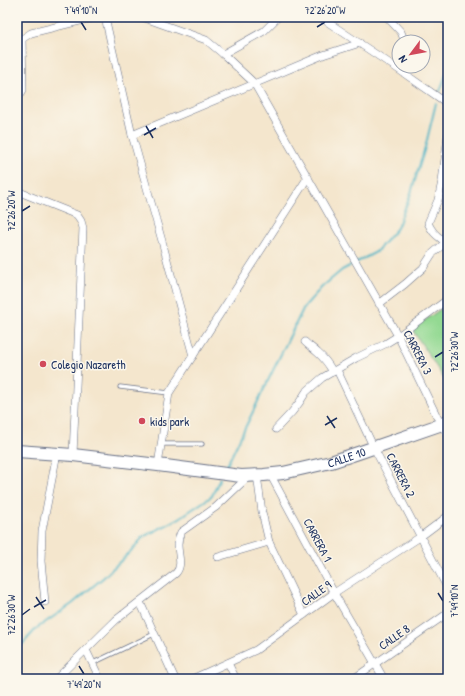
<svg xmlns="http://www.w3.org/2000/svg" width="465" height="696" font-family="'Patrick Hand',sans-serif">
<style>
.green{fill:#93d992;stroke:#578478}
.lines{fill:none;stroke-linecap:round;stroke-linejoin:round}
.stream{stroke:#48b3c5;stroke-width:2}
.lane-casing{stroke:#676f85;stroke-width:5}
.street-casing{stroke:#676f85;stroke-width:8}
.primary-casing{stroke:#676f85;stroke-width:14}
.lane{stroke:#fff;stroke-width:3.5}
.street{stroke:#fff;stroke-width:7}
.primary{stroke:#fff;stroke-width:12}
.ticks{fill:none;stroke:#1b2f5e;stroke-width:1.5}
.poi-dot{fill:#d1495b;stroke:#fbf7ec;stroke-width:1.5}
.labels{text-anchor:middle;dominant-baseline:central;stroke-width:3;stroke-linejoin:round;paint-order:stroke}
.street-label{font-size:12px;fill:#1b2f5e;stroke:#fbf7ec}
.poi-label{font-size:12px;fill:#1b2f5e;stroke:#fbf7ec;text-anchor:start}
.neatline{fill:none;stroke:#1b2f5e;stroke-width:1.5}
.ticks-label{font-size:10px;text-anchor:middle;fill:#1b2f5e}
</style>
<rect width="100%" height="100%" fill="#fbf7ec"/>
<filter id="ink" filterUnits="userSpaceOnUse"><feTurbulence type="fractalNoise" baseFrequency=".025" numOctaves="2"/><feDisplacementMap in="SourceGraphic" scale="8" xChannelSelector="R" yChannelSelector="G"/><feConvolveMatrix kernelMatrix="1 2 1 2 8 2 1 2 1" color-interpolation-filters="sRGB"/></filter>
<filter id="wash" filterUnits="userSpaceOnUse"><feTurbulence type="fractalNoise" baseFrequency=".012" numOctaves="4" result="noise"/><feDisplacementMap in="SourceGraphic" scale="16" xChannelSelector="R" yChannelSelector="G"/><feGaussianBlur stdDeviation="0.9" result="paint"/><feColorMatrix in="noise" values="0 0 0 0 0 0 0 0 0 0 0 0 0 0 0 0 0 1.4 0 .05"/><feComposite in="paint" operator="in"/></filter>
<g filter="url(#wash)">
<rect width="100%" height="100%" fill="#f4e6cd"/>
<polygon class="green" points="448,304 448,385 412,329"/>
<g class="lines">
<g class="stream">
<polyline points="440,91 448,69"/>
<polyline points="225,469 304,307 322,287 342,270 376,252 397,228 411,193 426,144 436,103"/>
<polyline points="17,650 37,628 72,604 104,577 132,550 143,537 178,519 212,496 220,478"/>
</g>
</g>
</g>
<g filter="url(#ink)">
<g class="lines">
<g class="lane-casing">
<g id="lane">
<polyline points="120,387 169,393"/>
<polyline points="161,444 202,444"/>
<polyline points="93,663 154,634"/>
</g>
</g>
<g class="street-casing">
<g id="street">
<polyline points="105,17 132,135 162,241 193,356"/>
<polyline points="142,17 206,40 223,54 254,83 398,336 441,425 448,434"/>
<polyline points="320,17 395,67 448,104"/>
<polyline points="387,17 401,32 405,42"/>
<polyline points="223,54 264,31 278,17"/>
<polyline points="17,95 20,95 23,90 22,39 31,33 96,17"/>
<polyline points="132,135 323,55 360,43"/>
<path d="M448 136 442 181 438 200 428 223C434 236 439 236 448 245"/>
<polyline points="17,191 77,215 81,221 83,228 73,455"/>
<polyline points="379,304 405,284 423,268 432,254 446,242"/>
<path d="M305 342C309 346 314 349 318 353 324 358 329 365 333 372"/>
<polyline points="337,370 374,448 448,589"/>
<polyline points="276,429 292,412 299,403 306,392 322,378 356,358 385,344 398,336 448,299"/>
<polyline points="158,465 169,393 308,177"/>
<polyline points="270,474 334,593 384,679"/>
<polyline points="257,475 262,512 269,542 304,615"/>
<polyline points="218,557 269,542"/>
<polyline points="45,602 41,561 42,531 57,453"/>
<polyline points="140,602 175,679"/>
<polyline points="86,650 100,679"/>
<polyline points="228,663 236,679"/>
<path d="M56 679 116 620 176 573C183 565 178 555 178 545 178 540 179 536 181 532L216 507 249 476"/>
<polyline points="192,679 256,650 334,593 420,537 448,516"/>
<polyline points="353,679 448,613"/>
</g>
</g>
<g class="primary-casing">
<g id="primary">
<path id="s1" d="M17 451 73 455 158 465 241 476 264 475 283 473 331 462 361 452 448 422"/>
</g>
</g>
<use href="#lane" class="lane"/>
<use href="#street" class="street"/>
<use href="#primary" class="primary"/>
</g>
</g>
<path class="ticks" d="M81 22 86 30M317 27 325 22M146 126 153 138M144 135 156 128M22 211 30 206M435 357 443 352M327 416 335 428M325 425 337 418M438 593 443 601M36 597 44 609M34 607 46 600M22 615 30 609M79 666 84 674"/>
<g class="poi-dot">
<circle cx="43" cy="364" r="4"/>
<circle cx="142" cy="421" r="4"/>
</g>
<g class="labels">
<g class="street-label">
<text transform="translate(418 352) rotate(63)">CARRERA 3</text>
<text stroke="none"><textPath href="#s1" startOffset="333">CALLE 10</textPath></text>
<text transform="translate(401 475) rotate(63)">CARRERA 2</text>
<text transform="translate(318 540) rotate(62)">CARRERA 1</text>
<text transform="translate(316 593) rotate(-36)">CALLE 9</text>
<text transform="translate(394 637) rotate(-35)">CALLE 8</text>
</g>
<g class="poi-label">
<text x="51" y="364">Colegio Nazareth</text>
<text x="150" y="421">kids park</text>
</g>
</g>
<rect width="465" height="696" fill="none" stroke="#fbf7ec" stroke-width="44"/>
<g transform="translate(411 54) rotate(238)"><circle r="19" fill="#fbf7ec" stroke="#a1a7b3"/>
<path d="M0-3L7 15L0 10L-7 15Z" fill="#d1495b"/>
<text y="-6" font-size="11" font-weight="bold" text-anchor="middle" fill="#1b2f5e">N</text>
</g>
<rect x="22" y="22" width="421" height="652" class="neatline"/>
<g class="ticks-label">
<text x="81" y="14">7°49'10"N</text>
<text x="325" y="14">72°26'20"W</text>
<text transform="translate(11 211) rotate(-90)" y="4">72°26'20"W</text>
<text transform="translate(454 352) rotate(-90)" y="4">72°26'30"W</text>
<text transform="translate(454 601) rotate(-90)" y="4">7°49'10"N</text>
<text transform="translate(11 615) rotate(-90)" y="4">72°26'30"W</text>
<text x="84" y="688">7°49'20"N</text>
</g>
</svg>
